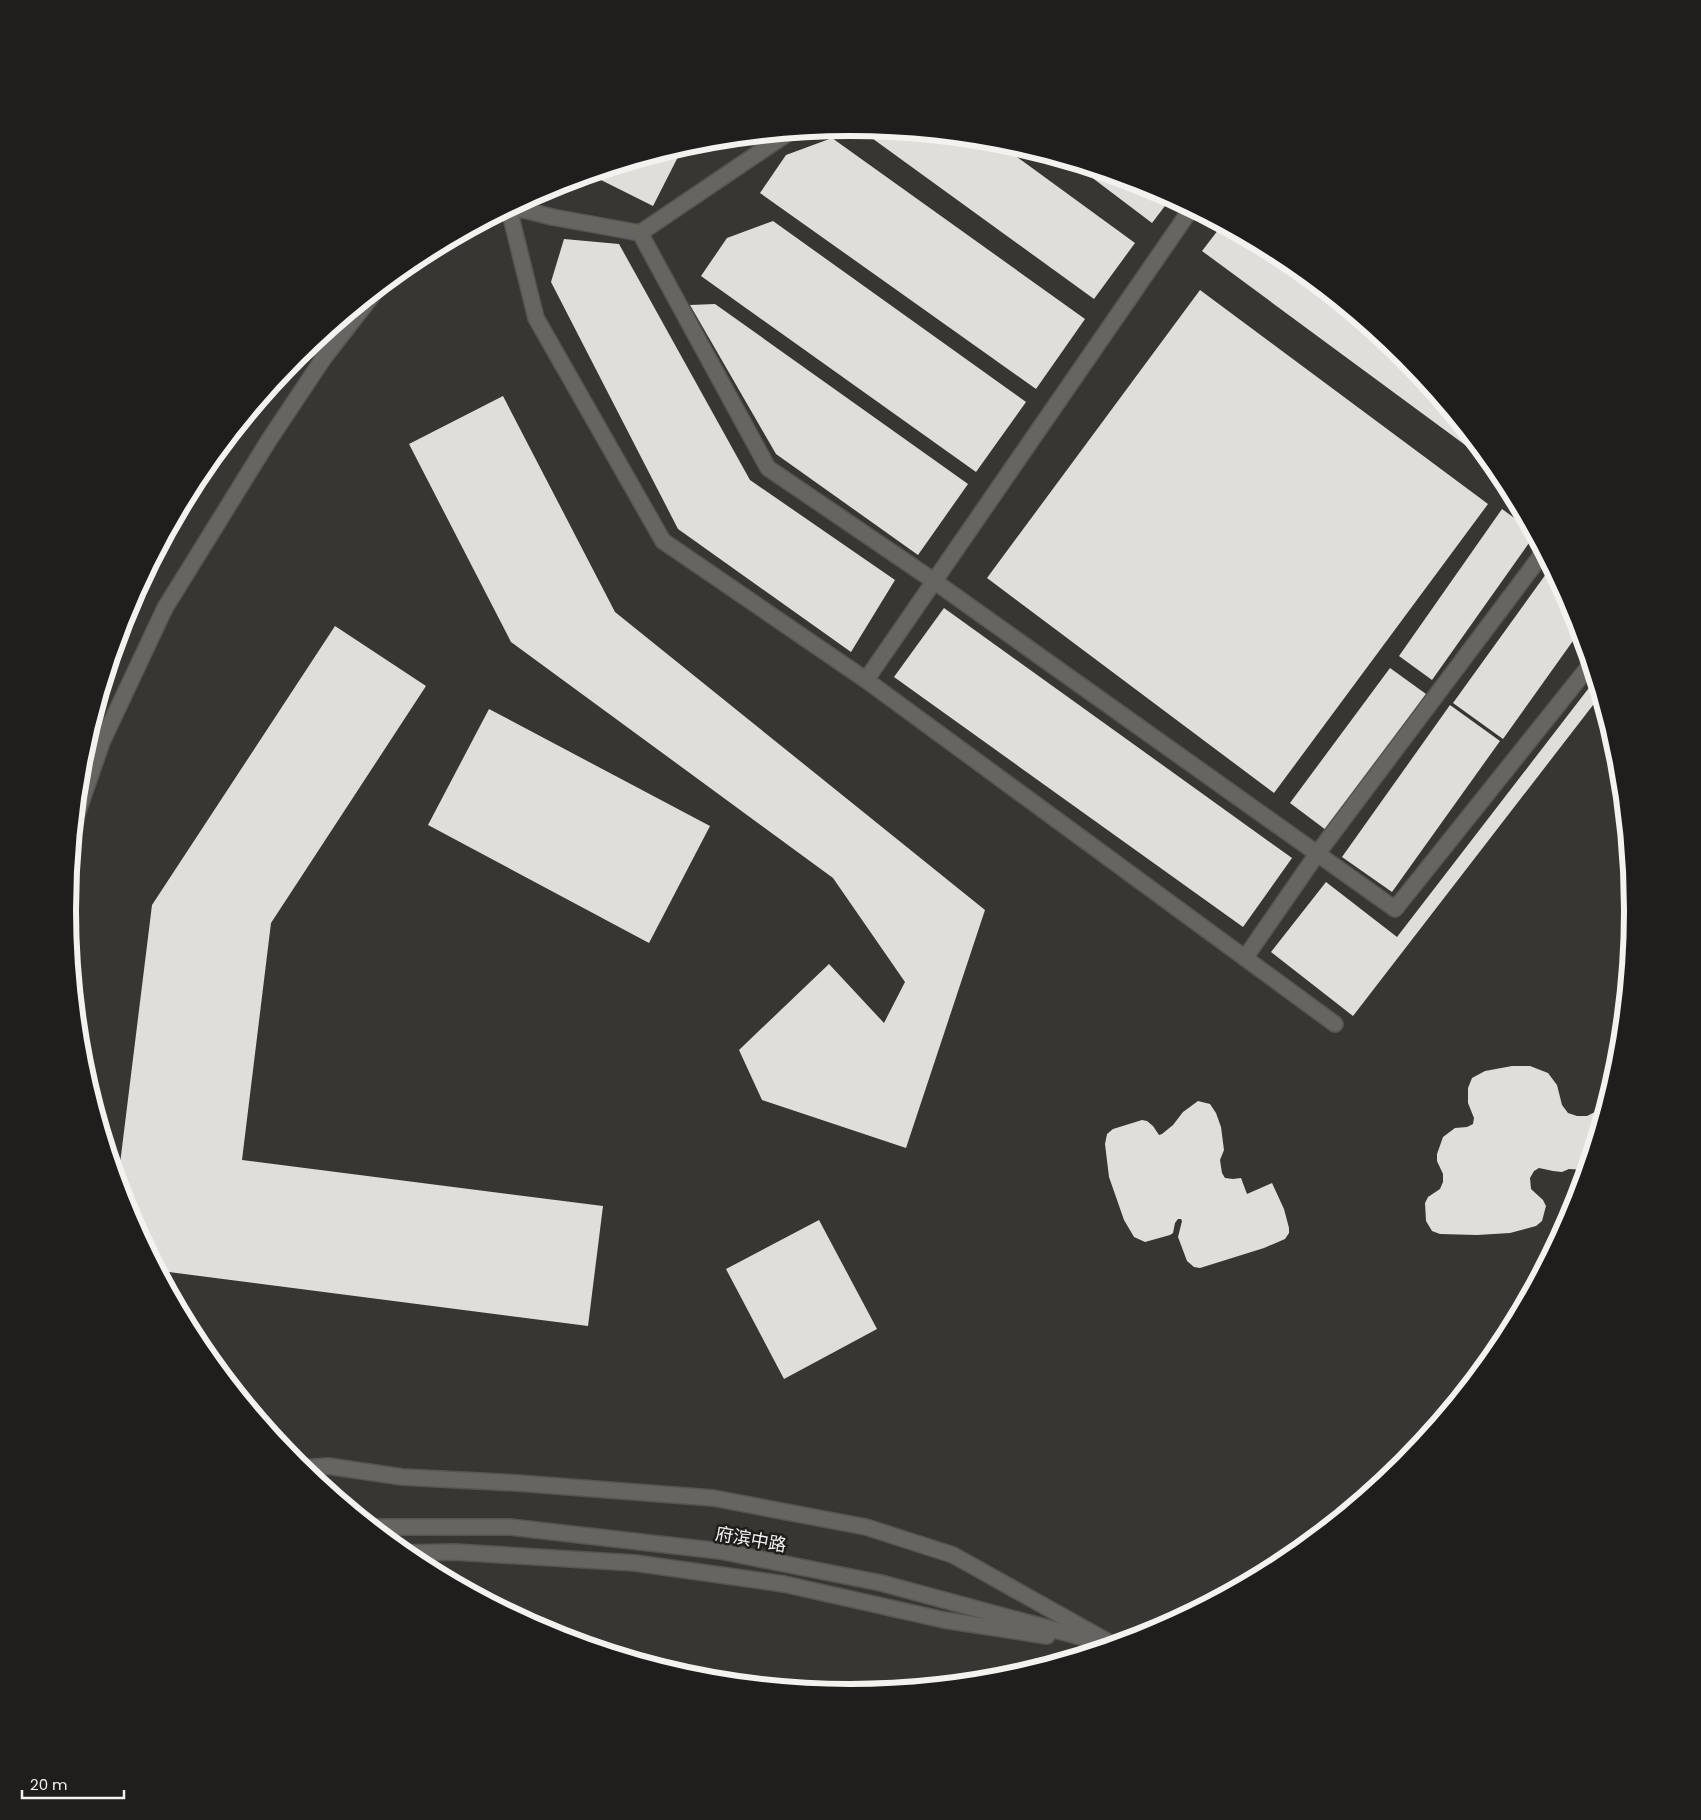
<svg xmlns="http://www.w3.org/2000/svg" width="1701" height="1820" font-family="Poppins,'Noto Sans SC',sans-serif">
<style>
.building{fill:#e0ded8}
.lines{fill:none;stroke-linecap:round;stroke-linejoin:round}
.lane-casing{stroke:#565550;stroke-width:18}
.street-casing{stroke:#565550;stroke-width:18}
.secondary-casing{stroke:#565550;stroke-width:18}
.lane{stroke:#67655f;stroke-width:15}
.street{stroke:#67655f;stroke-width:15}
.secondary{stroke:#67655f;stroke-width:15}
.labels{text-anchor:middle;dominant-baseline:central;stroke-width:5;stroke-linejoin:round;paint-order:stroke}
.street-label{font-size:18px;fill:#f3f2ee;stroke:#1f1e1c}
.rim{fill:none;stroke:#f3f2ee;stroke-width:6}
</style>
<rect width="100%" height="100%" fill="#383631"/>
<g class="building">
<polygon points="858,128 995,141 1135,243 1094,299"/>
<polygon points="832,138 1085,319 1036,389 760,193 786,155"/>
<polygon points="724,139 705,152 698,142"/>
<polygon points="680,148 682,149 653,206 597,178 601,172"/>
<polygon points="1074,164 1150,187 1171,198 1152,223"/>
<polygon points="773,221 1026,402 976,472 701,276 727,238"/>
<polygon points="1222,225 1286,259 1404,357 1495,467 1202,251"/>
<polygon points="564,239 619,244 750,480 895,580 851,652 678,529 551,282"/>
<polygon points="1200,290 1488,504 1274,793 987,578"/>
<polygon points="715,304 968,484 918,555 776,454 690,305"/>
<polygon points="503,396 615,612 985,910 906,1148 762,1100 739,1050 829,964 884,1023 905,982 833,878 511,642 409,444"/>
<polygon points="1502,509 1531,530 1534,536 1432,680 1399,656"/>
<polygon points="1551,567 1574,611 1580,631 1503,739 1453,703"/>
<polygon points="944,608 1292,858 1243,927 894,677"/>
<polygon points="335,626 426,686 271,923 242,1160 603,1206 588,1326 161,1271 127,1209 118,1180 152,905"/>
<polygon points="1390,668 1426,694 1326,830 1290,803"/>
<polygon points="1595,680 1600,696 1353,1016 1271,952 1326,882 1397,937"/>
<polygon points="1450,705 1500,741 1392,892 1342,857"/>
<polygon points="489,709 710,826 649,943 428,825"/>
<polygon points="1512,1066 1530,1066 1548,1073 1557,1085 1562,1105 1568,1113 1577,1116 1587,1116 1595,1112 1599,1105 1609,1077 1617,1068 1586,1170 1569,1169 1562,1172 1553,1171 1539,1168 1534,1171 1530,1178 1531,1189 1543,1200 1546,1206 1542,1221 1536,1226 1510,1233 1477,1235 1440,1234 1432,1231 1426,1221 1425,1203 1428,1197 1440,1189 1443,1182 1443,1174 1437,1161 1437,1154 1443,1137 1455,1128 1467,1127 1473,1124 1474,1118 1468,1103 1468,1088 1472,1078 1485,1071"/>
<polygon points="1198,1101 1210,1104 1216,1113 1221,1127 1224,1150 1220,1160 1222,1173 1225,1178 1233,1179 1241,1178 1247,1194 1272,1183 1284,1209 1289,1228 1289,1233 1285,1239 1264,1248 1200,1268 1194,1267 1187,1261 1178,1237 1182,1221 1181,1219 1178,1219 1175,1223 1173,1233 1170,1235 1145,1242 1134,1237 1124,1220 1109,1177 1105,1144 1107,1134 1113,1129 1142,1120 1147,1121 1153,1126 1159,1135 1162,1134 1173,1125 1183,1112"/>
<polygon points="819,1220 877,1329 784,1379 726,1269"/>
</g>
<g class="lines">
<g class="lane-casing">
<g id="lane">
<polyline points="509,209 536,318 663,541 866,680 1335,1024"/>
<polyline points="552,217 640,233 788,133"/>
<polyline points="640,233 768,468 934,581 1395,909 1590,665"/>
<polyline points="866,680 1191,209"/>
<polyline points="1245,958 1317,854 1543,553"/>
</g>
</g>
<g class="street-casing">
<polyline id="street" points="512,207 552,217"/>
</g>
<g class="secondary-casing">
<g id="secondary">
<polyline points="317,339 323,359"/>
<polyline points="77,814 102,742 165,608 269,440 323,359 375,292"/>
<polyline points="302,1468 328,1466 402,1477 517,1483 713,1498 866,1527 953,1555 1114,1645"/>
<polyline points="374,1527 510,1527 720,1551 881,1583 1096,1641"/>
<polyline points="406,1553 455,1552 635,1563 784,1584 944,1620 1047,1636"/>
</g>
</g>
<use href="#lane" class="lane"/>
<use href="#street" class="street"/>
<use href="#secondary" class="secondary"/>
</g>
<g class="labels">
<g class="street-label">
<text transform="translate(751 1539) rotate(10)">府滨中路</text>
</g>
</g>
<path d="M0 0H1701V1820H0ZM76 910a774 774 0 1 1 1548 0a774 774 0 1 1-1548 0Z" fill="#1f1e1c" fill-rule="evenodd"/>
<path class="rim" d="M76 910a774 774 0 1 1 1548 0a774 774 0 1 1-1548 0Z"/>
<path d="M22 1790v8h102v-8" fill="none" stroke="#f3f2ee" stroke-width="2.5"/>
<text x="30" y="1790" font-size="15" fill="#f3f2ee" stroke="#1f1e1c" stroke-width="4" paint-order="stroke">20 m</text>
</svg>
